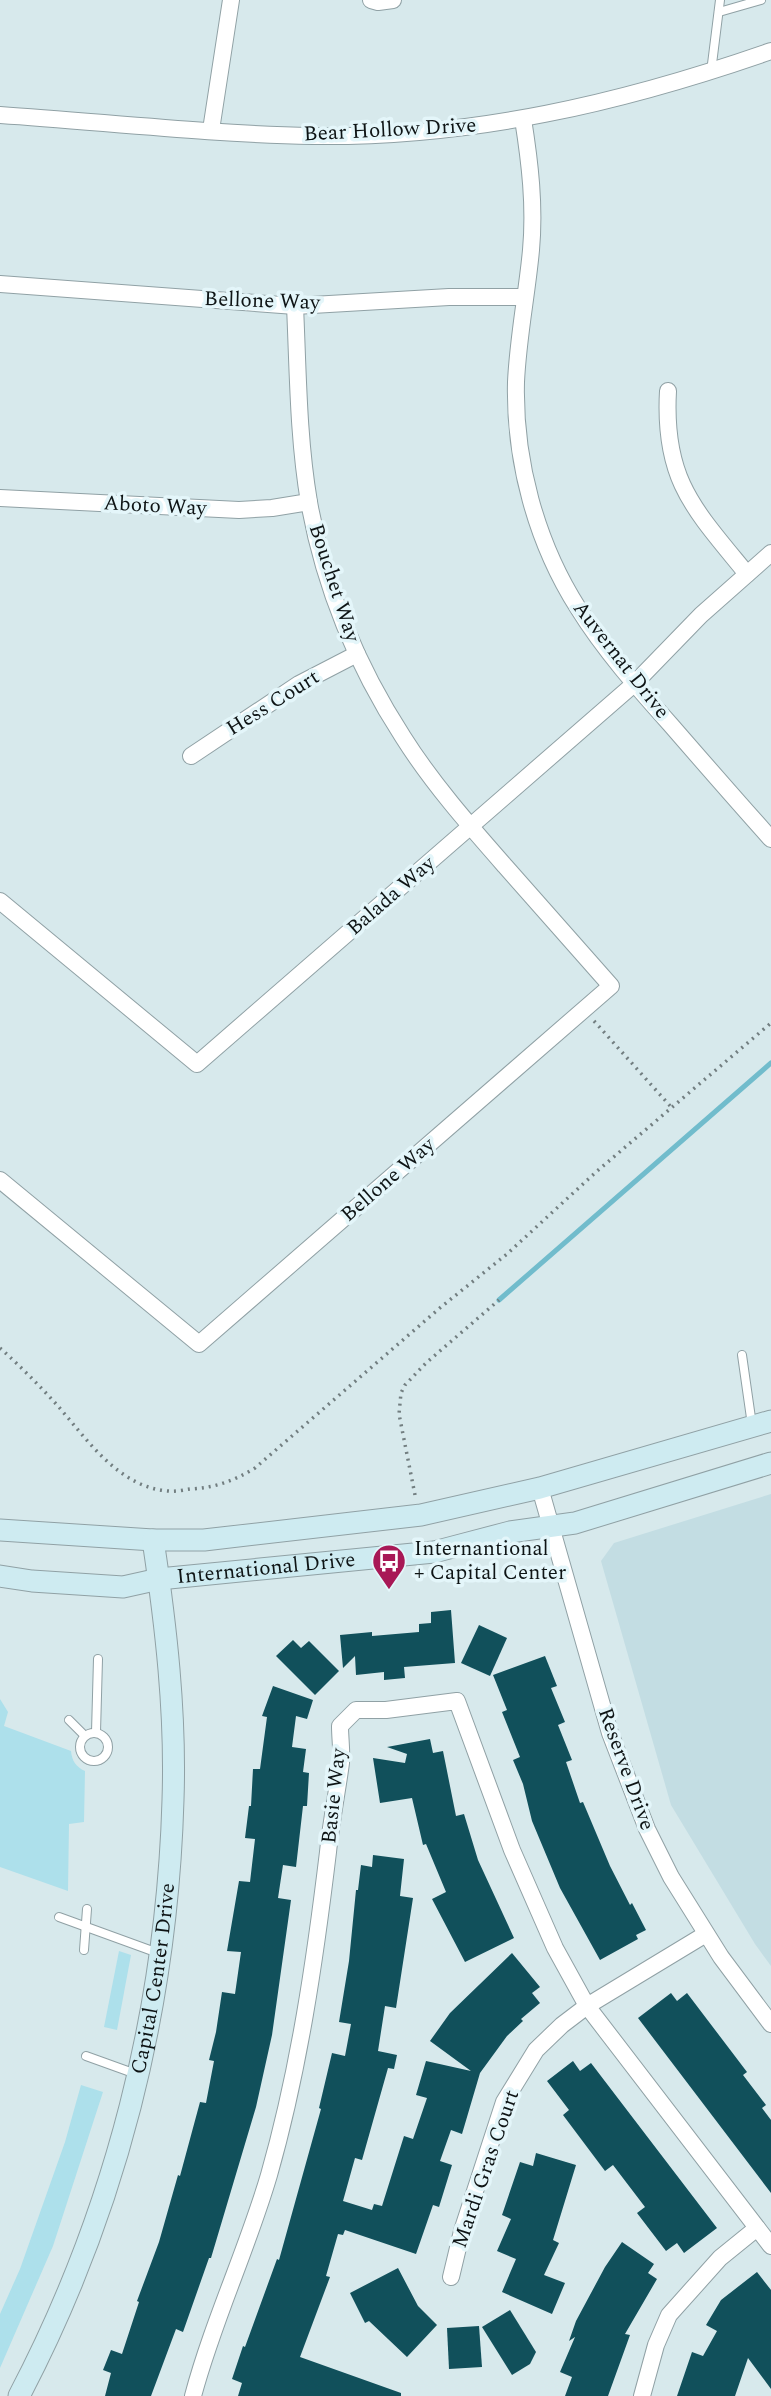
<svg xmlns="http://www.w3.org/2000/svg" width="771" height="2396" font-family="Spectral,serif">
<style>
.built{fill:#c3dde3}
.green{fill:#ade0eb}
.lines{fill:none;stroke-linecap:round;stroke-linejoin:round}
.stream{stroke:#71bccc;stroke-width:5}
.building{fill:#11505b}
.lane-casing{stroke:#90a1a5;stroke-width:10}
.street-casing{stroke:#90a1a5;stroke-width:18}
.secondary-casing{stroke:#90a1a5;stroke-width:23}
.path{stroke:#727e80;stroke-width:3.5;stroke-dasharray:2 5;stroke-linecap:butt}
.lane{stroke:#fff;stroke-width:8}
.street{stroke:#fff;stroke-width:16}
.secondary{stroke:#ceebf1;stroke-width:21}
.labels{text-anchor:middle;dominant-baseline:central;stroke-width:7;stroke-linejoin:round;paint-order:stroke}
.street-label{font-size:21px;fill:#0e1415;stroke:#e4f6fa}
.poi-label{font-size:21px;fill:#0e1415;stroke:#e4f6fa;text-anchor:start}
</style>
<rect width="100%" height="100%" fill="#d7e9ec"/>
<polygon class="built" points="771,1494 771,1966 755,1944 671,1805 601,1561 614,1543"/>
<g class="green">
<path d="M0 1699 8 1712 4 1726 71 1751C72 1761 76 1767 85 1771L84 1822 69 1824 68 1891 0 1867Z"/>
<polygon points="119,1951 131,1955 117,2030 104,2027"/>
<polygon points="81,2085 103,2092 53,2246 0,2368 0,2314 20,2269 65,2142"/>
</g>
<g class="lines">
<polyline class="stream" points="499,1300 771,1063"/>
</g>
<g class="building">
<polygon points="451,1610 455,1663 404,1667 405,1678 384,1680 384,1672 356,1675 355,1656 343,1668 340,1635 372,1632 372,1636 419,1632 419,1624 431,1623 431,1612"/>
<polygon points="479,1625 507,1638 490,1676 461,1663"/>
<polygon points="293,1640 301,1648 309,1641 339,1671 315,1695 276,1656"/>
<polygon points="545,1656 557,1686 551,1688 565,1722 558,1725 572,1760 566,1762 580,1803 583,1802 610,1866 630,1905 632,1903 646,1930 636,1935 638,1939 600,1960 560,1888 532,1821 523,1784 513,1760 520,1757 502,1712 507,1710 493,1675"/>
<polygon points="273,1686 313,1700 307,1719 296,1716 292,1747 306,1749 303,1772 309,1773 307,1806 303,1806 296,1867 283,1865 278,1898 291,1900 272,2035 256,2107 211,2258 209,2258 183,2332 176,2329 151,2396 105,2396 111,2373 103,2370 111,2350 122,2354 139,2302 137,2301 159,2242 178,2175 180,2176 200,2102 206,2103 214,2061 209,2060 216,2032 222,1992 235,1994 241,1952 227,1951 239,1881 250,1882 255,1839 245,1838 249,1806 251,1806 253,1769 260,1769 267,1717 262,1716"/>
<polygon points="430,1739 433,1753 443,1751 456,1816 464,1814 478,1860 514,1938 465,1962 432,1899 446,1892 426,1844 423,1845 412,1798 380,1803 373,1758 405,1763 407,1754 387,1747"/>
<polygon points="373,1855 404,1859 400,1896 413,1898 396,2008 385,2006 378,2051 397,2055 394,2069 388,2068 362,2160 355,2158 343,2201 372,2210 374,2204 382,2206 404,2136 413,2139 427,2098 416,2095 426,2061 471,2071 430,2041 450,2013 512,1953 540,1987 532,1993 540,2003 521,2019 523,2021 507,2036 480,2073 462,2134 451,2130 440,2161 452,2165 439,2207 433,2205 416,2254 345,2230 343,2235 338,2234 326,2276 330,2277 300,2357 401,2393 401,2396 238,2396 242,2383 232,2379 243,2346 245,2347 277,2259 279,2260 321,2109 319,2108 332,2053 345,2056 351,2024 339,2022 349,1961 356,1890 358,1890 361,1865 372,1867"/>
<polygon points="671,1993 677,2001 687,1993 747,2072 743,2075 766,2105 762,2108 771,2120 771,2193 638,2018"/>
<polygon points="573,2061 580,2071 591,2063 717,2228 684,2253 677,2243 666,2251 637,2213 645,2207 613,2165 605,2171 563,2115 569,2110 547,2081"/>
<polygon points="536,2153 576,2165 553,2240 559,2243 544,2275 565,2283 552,2314 502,2292 516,2259 497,2251 511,2219 502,2215 520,2162 533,2166"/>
<polygon points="622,2242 654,2264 648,2273 657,2279 625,2334 630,2335 608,2396 565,2396 572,2377 560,2372 575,2337 569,2341 576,2321 605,2267"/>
<polygon points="398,2268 418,2306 437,2325 407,2357 369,2321 365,2323 350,2293"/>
<polygon points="757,2272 771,2290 771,2389 748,2358 735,2396 677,2396 692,2352 703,2356 717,2331 706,2325 721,2300"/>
<polygon points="510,2310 536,2352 530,2364 512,2375 482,2327"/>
<polygon points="479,2326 482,2367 449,2369 447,2328"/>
</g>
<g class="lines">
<g class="lane-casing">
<g id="lane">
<polyline points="719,12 761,0"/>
<polyline points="711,72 720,0"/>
<polyline points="742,1355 752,1425"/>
<polyline points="69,1720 85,1736"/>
<polyline points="96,1732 98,1659"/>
<circle cx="94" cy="1747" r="14"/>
<polyline points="59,1917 158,1953"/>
<polyline points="84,1950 87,1909"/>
<polyline points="86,2056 136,2074"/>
</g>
</g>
<g class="street-casing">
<g id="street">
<polyline points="371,0 378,2 393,0"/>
<path d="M0 115C104 122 209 134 313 136 472 138 622 103 771 51"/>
<path d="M523 119C530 163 535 206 531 250 527 294 518 337 516 382 514 460 536 542 578 608 604 650 637 687 670 724 703 762 737 801 771 839"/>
<polyline points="211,130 231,0"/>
<polyline points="0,284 295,306 449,297 525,297"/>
<path d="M668 391C663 480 694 509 747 574"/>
<polyline points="0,498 239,510 272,508 309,502"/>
<polyline points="191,756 299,684 357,654"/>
<polyline points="0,901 197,1064 634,684 701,615 771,553"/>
<path d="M0 1180 199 1344 611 986C576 946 540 906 505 866 469 825 432 783 403 737 357 666 324 586 309 502 298 437 298 371 295 306"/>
<polyline points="540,1488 610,1733 647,1829 671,1877 721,1957 771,2024"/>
<polyline points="451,2277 462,2231 504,2102 536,2050 562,2025 587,2006 706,1934"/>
<path d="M193 2396C213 2321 247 2250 269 2175 299 2070 315 1960 328 1852 331 1822 337 1793 341 1763 342 1751 340 1738 340 1726L356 1710H386L457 1701 512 1850 555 1948 587 2006 771 2246"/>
<polyline points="642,2396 656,2345 669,2315 720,2258 757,2228"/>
</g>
</g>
<g class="secondary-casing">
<g id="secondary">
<polyline points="0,1530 153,1540 204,1540 421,1515 540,1488 771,1421"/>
<path id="s1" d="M0 1576 32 1581 123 1587 159 1579 434 1552 510 1532 575 1523 771 1463"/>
<path id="s2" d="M19 2396C116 2211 167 2008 173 1800 176 1713 166 1626 153 1540"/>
</g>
</g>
<g class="path">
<polyline points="594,1021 672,1108"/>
<path d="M0 1348C20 1366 39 1385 57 1405 87 1439 118 1487 168 1491 175 1492 183 1490 190 1489 214 1488 234 1481 255 1468L441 1307 507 1254 596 1172 771 1023"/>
<polyline points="415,1495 399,1414 401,1393 405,1385 426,1363 499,1300"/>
</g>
<use href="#lane" class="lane"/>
<use href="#street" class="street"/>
<use href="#secondary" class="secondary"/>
</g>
<defs>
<g id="bus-pin" transform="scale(1.75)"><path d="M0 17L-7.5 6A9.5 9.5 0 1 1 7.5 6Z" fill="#a81856" stroke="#e4f6fa"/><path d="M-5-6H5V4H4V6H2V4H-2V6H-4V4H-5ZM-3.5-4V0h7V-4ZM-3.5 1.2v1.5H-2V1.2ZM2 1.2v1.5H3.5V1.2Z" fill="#fff"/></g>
</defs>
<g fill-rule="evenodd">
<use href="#bus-pin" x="389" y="1561"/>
</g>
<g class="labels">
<g class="street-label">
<text transform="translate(390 130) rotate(-3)">Bear Hollow Drive</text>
<text transform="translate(262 301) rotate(2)">Bellone Way</text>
<text transform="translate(155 506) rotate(3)">Aboto Way</text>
<text transform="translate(334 583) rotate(72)">Bouchet Way</text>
<text transform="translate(621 660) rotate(52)">Auvernat Drive</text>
<text transform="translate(273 703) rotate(-32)">Hess Court</text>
<text transform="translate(391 896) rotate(-41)">Balada Way</text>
<text transform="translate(388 1180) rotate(-41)">Bellone Way</text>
<text stroke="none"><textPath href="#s1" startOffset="268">International Drive</textPath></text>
<text transform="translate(626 1769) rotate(70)">Reserve Drive</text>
<text transform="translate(334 1796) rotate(-84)">Basie Way</text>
<text stroke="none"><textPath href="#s2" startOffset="441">Capital Center Drive</textPath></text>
<text transform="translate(486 2169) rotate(-71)">Mardi Gras Court</text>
</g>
<g class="poi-label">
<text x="414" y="1549">Internantional<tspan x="414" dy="24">+ Capital Center</tspan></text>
</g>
</g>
</svg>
